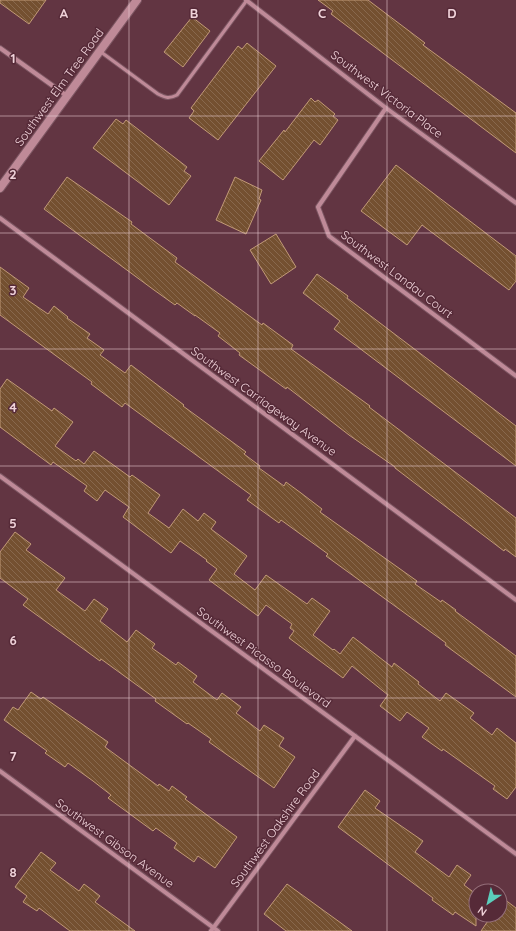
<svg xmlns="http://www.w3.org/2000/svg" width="516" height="931" font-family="Quicksand,sans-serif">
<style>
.building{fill:url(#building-back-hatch);stroke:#c19977}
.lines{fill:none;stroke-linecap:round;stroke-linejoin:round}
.lane-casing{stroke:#7c5662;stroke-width:5}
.street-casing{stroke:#7c5662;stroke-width:6}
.secondary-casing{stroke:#7c5662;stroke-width:10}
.lane{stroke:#bf8a98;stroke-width:3}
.street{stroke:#bf8a98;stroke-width:4}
.secondary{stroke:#bf8a98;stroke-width:8}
.grid{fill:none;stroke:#f0d3da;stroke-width:1;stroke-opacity:0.55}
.labels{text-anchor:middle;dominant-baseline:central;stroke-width:3;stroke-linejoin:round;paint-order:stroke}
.street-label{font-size:12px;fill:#f0d3da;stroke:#562a38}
.grid-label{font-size:13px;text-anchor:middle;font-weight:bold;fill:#f0d3da;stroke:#562a38;stroke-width:3;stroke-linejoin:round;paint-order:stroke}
</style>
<defs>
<pattern id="building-back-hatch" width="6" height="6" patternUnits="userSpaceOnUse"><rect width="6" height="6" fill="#745030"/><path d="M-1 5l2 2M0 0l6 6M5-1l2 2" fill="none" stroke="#88684d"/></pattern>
</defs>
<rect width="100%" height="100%" fill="#623542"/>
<g class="building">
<polygon points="0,0 46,0 29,24 0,3"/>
<polygon points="318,0 368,0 425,43 423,45 516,113 516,153 331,14 333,11"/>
<polygon points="192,17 210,31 183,67 164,52"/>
<polygon points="247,43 276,66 218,140 189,118 194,111 191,108 238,46 242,49"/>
<polygon points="311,98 315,102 318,100 335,114 333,116 338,120 320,145 314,140 283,180 259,161 284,130 285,132"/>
<polygon points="116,119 123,124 126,120 187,167 184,171 191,176 169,205 93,148"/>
<polygon points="396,165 516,256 516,281 509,290 422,225 407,245 361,211"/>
<polygon points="67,177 132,222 131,224 177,258 175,262 262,325 263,323 293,345 291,349 370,406 369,407 516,518 516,557 505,549 504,551 395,468 395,467 349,435 287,387 286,389 239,355 240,353 218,336 220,333 195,315 195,316 177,303 175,305 154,290 44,209"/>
<polygon points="235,177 262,190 259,199 261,200 246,234 216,220"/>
<polygon points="276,234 296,267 271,284 250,250"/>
<polygon points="0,267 29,288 23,297 48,314 54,306 68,317 67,318 90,334 87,338 104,350 100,355 125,373 131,365 184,405 183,406 246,452 244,454 260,466 259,468 284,486 286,482 301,493 322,509 320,512 417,581 415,584 441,602 442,600 456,610 455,611 516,656 516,697 445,645 446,643 326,556 328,554 281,520 279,523 247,500 251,495 125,403 122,407 91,384 92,382 0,315"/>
<polygon points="317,274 348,296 347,298 516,426 516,466 334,329 340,321 303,293"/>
<polygon points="7,379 52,411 54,408 73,422 55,446 76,461 78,459 84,464 94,451 130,477 132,475 160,495 148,513 169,528 183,509 198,521 204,513 216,522 211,529 247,556 234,574 255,590 266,575 307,604 312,598 330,611 313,635 333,650 334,649 340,654 353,637 392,667 394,663 419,682 418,684 440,701 446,693 474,713 470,718 492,735 497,728 516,743 516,787 507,799 493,789 495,786 443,749 442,751 422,737 429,728 407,712 400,721 380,706 388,695 352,666 343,678 289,638 294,631 290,628 292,624 266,605 258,616 209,580 217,569 206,561 207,560 180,541 171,553 123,517 129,507 105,490 97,501 84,491 87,486 53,462 51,465 0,427 0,389"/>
<polygon points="15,532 31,544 26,550 65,578 56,590 85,611 94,599 108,609 100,621 127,642 136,630 155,644 152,648 176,665 178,662 197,676 193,682 217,700 222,693 241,707 236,713 260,731 264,725 284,738 279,746 295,757 274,788 209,742 211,739 188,723 187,724 155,701 156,699 101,659 100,661 23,605 28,599 0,578 0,552"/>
<polygon points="31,692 41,699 43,697 108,742 105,747 158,786 159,784 169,791 172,786 187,797 185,799 237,837 215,868 198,856 194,862 174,848 177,843 156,828 153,831 108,798 111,795 93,781 68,763 65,767 45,753 47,751 4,720 13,707 18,710"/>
<polygon points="365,790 380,801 375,808 423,841 415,852 449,877 457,865 471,875 464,885 476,894 476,926 455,912 453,915 432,900 433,898 338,827"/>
<polygon points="41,852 56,863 50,870 79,891 84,884 100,896 95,902 135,931 70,931 39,908 37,911 23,902 27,896 15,887"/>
<polygon points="287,884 352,931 286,931 264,914"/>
<polygon points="504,899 516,908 516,931 481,931 492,915 500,915 500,904"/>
</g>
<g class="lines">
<g class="lane-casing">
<path id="lane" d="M101 52 158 94C166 98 169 99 177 95L247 0"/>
</g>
<g class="street-casing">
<g id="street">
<polyline points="246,0 386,108 516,203"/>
<polyline points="0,48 67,96"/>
<polyline points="386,108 318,207 329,236 516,376"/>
<polyline points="0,218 516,600"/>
<polyline points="0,476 516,854"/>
<polyline points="0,771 218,931"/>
<polyline points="211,931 355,736"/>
</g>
</g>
<g class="secondary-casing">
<polyline id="secondary" points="0,188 137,0"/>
</g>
<use href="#lane" class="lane"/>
<use href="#street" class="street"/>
<use href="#secondary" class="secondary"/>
</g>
<path class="grid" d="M129 0V931M258 0V931M387 0V931M0 116H516M0 233H516M0 349H516M0 466H516M0 582H516M0 698H516M0 815H516"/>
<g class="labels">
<g class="street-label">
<text transform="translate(59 87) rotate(-54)">Southwest Elm Tree Road</text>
<text transform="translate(387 94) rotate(37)">Southwest Victoria Place</text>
<text transform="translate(397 274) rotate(37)">Southwest Landau Court</text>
<text transform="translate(264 401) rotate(36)">Southwest Carriageway Avenue</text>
<text transform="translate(264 657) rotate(36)">Southwest Picasso Boulevard</text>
<text transform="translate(275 828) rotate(-54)">Southwest Oakshire Road</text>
<text transform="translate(115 843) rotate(36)">Southwest Gibson Avenue</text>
</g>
</g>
<g class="grid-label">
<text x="64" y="18">A</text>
<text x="194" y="18">B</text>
<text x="322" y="18">C</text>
<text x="452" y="18">D</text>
<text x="13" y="63">1</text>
<text x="13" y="179">2</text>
<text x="13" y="295">3</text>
<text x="13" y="412">4</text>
<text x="13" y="528">5</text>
<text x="13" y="645">6</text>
<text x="13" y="761">7</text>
<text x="13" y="877">8</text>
</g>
<g transform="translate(488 903) rotate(215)"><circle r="19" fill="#562a38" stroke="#946e79"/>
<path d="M0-3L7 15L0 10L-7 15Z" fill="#5bcebc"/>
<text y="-6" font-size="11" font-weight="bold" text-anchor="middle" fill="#f0d3da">N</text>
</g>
</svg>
